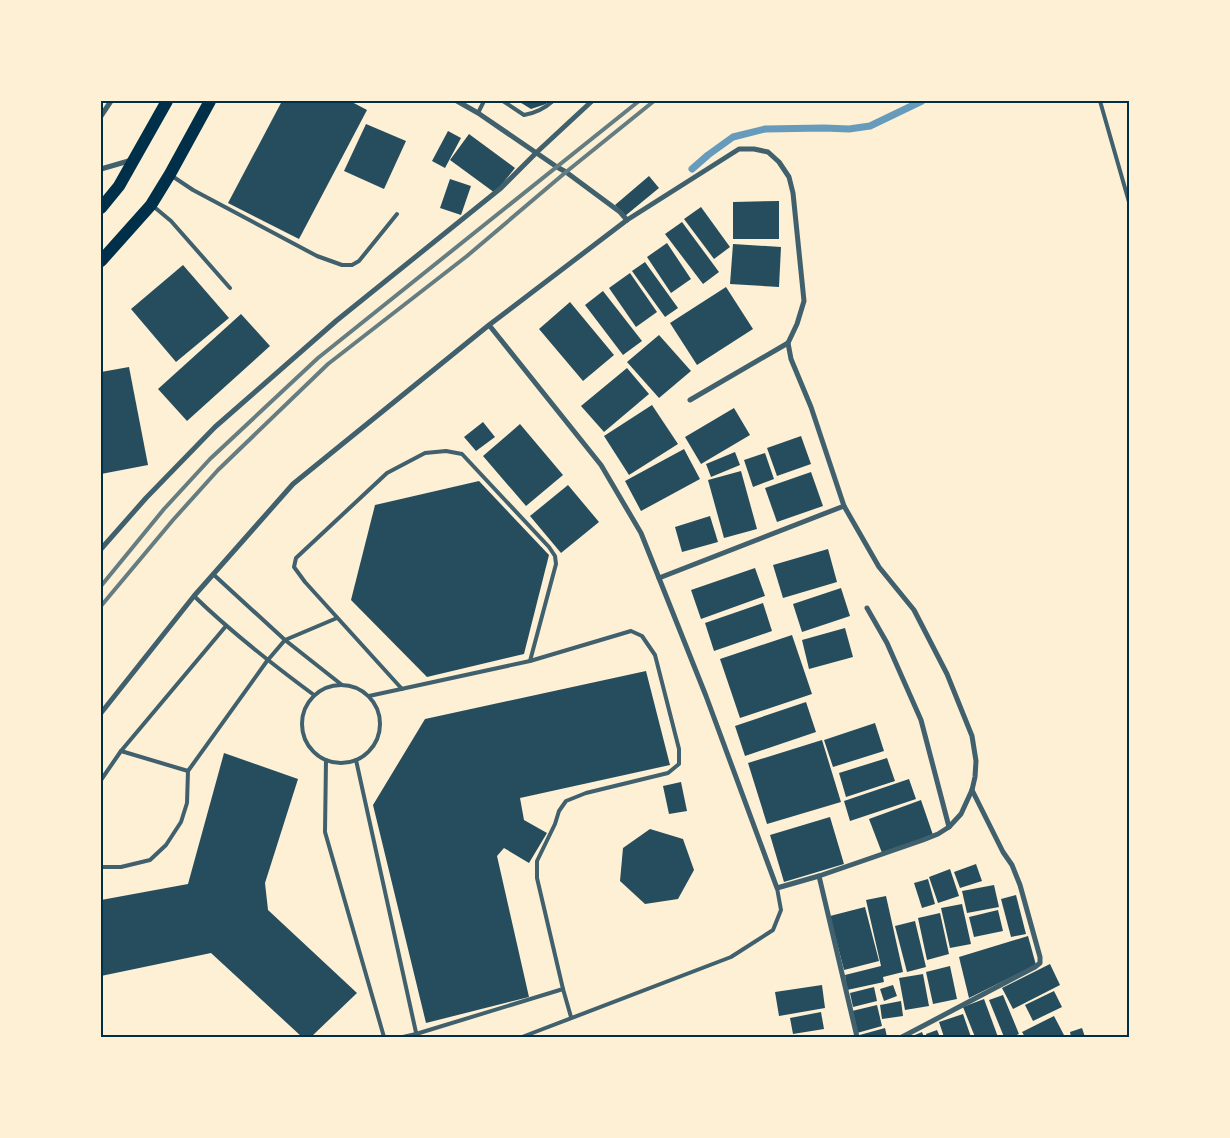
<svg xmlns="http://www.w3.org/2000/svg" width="1230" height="1138" font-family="Figtree,sans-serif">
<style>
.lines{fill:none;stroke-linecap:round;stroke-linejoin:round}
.stream{stroke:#669bbc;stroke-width:7}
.building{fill:#264d5e}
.service{stroke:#3f606c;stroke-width:4}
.minor{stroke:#3f606c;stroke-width:5}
.primary{stroke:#003049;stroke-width:12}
.rail{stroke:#657d81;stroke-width:4}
.neatline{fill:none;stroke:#003049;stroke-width:2}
</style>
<rect width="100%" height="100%" fill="#fdf0d5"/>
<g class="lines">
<polyline class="stream" points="692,169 708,155 733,137 765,129 824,128 849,129 870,126 922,101"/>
</g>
<g class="building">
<polygon points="282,101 350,101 367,110 299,239 228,203"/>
<polygon points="518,101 548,101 546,104 531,109"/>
<polygon points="366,124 406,141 384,189 344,171"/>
<polygon points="448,131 461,138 445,168 432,161"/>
<polygon points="469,134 515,168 495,193 450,160"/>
<polygon points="649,176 659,188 625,216 615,205"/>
<polygon points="450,179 471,186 461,215 440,208"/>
<polygon points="779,201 779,239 733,239 733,202"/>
<polygon points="701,207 730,247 714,259 684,219"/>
<polygon points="682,222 719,272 703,284 665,234"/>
<polygon points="667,243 691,279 671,293 647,257"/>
<polygon points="733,244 781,247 779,287 730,284"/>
<polygon points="645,262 678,308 665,317 632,271"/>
<polygon points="183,265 229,318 176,362 131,309"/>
<polygon points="630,273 657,312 636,327 609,288"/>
<polygon points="726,287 753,329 697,365 670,323"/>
<polygon points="603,291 642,341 623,355 585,305"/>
<polygon points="570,302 614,355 583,381 539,329"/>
<polygon points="241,314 270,346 187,421 158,389"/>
<polygon points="659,335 691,371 659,398 627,362"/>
<polygon points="129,367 148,465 101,474 101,372"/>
<polygon points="627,368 649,394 604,432 581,406"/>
<polygon points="652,405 678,444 629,475 604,436"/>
<polygon points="734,408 750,435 701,464 685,437"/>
<polygon points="483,422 495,437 476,451 464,437"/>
<polygon points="520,424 563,475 526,506 483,456"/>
<polygon points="801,436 811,464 777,476 767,448"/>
<polygon points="684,449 700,479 641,511 625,481"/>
<polygon points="735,452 740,465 711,477 706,464"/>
<polygon points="765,453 774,479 753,487 744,460"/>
<polygon points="741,471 757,529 724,538 708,480"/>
<polygon points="811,472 823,506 777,522 765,488"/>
<polygon points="479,481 549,555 524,654 427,677 351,600 375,505"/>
<polygon points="568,485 599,522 561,553 530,516"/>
<polygon points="710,516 718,542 682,552 675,527"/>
<polygon points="828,549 837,582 783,598 773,565"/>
<polygon points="755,568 765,596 701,619 691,590"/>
<polygon points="841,588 850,616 802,632 793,604"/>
<polygon points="763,603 772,631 714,651 705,623"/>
<polygon points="845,628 853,657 809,669 802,640"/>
<polygon points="792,635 812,694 740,718 720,659"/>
<polygon points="646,671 670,765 520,798 524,820 547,833 529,863 504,848 497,856 529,997 426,1023 373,805 425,719"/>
<polygon points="806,702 816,732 745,756 735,726"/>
<polygon points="875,723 884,751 833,767 824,740"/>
<polygon points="822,740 841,802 767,824 748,763"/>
<polygon points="224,753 298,779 265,883 268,910 357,993 311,1037 302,1037 211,953 101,976 101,900 188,884"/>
<polygon points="887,758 895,781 846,797 839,773"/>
<polygon points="909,779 916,799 850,821 844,801"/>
<polygon points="681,782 687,811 669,814 663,786"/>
<polygon points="921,800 933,835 882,853 869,819"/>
<polygon points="830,817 844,864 784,882 770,835"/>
<polygon points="650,829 683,839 694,870 678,899 645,904 620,881 623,848"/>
<polygon points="976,864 982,881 960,888 954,872"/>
<polygon points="950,869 959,896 938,903 929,877"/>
<polygon points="928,879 935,904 922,908 914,883"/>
<polygon points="994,885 999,907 967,913 962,891"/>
<polygon points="1016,895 1026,934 1011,937 1001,899"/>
<polygon points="886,896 903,972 883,977 884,982 847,990 845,975 881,966 866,900"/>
<polygon points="962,904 971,944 950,948 941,908"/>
<polygon points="865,907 879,961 844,970 830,916"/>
<polygon points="998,910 1003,931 974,937 969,917"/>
<polygon points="940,913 949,954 927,960 918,918"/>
<polygon points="915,921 926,967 907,972 895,926"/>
<polygon points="1028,936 1036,965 969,998 959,957"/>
<polygon points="1050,964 1060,985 1013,1009 1002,988"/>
<polygon points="950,966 957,999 933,1004 926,972"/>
<polygon points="923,974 929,1006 905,1010 899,978"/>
<polygon points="822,985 825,1008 779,1016 775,992"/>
<polygon points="893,985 897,996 884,1001 880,989"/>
<polygon points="874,987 877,1001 853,1007 850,993"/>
<polygon points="1054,991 1062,1007 1033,1021 1025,1005"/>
<polygon points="1003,995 1019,1034 1012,1037 1004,1037 989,1000"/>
<polygon points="984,999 998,1037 975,1037 963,1007"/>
<polygon points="901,1001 903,1016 882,1019 880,1005"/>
<polygon points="877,1005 882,1026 857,1033 852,1011"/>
<polygon points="821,1012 824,1029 793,1034 790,1018"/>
<polygon points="963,1014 971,1037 944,1037 939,1022"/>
<polygon points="1054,1016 1065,1037 1025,1037 1022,1032"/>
<polygon points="885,1028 887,1037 856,1037 856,1036"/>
<polygon points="1082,1028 1085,1037 1071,1037 1070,1032"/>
<polygon points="937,1030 940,1037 927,1037 926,1034"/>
<polygon points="922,1032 924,1037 910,1037"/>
</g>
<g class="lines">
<g class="service">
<path d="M503 101 524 115C536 113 544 109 553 101"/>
<polyline points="1100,101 1129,202"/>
<polyline points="478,113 484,101"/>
<polyline points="172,176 193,190 317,256 342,265 352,265 359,261 397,214"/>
<polyline points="153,206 171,221 230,288"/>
<polyline points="213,574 285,640 342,685"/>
<path d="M194 596C231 632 272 664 314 695"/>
<circle cx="341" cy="724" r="39"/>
<polyline points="402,689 305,582 294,567 296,558 387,473 425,453 446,451 462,454 549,547 555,556 556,564 530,661"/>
<polyline points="369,696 530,661 631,631 642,636 655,655 679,749 679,764 668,773 586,793 566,801 559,811 555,824 537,861 537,878 563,989 416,1034 403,1037"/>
<polyline points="121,751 226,626"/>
<polyline points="326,760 325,832 384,1037"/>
<polyline points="356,760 417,1037"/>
<polyline points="101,780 121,751 188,771"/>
<polyline points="101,867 121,867 150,860 166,845 181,822 187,803 188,771 267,661 285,640 337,618"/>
<polyline points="563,989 571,1017"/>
<polyline points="522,1037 731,957 773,930 781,910 777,888"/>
</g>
<g class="minor">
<polyline points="457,101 478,113 557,167 566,172 620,212 627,220"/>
<polyline points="101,116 111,101"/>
<polyline points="101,169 132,160"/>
<polyline points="690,400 788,343"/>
<polyline points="101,549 146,498 215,427 336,321 501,188 537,152 592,101"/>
<polyline points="659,578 844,506"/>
<polyline points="867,608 887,643 921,720 949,827"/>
<polyline points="101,713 194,596 293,484 489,325 627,220 739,149 754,149 768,152 779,162 789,177 793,193 804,301 797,324 788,343 791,359 811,407 844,506 879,567 914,610 947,674 972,736 976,761 975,777 972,790 961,814 949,827 938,834 923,840 819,876 777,888 706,696 641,533 601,465 489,325"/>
<polyline points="819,876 857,1037"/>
<polyline points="902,1037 1035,967 1040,963 1040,957 1020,885 1012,865 1003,852 972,790"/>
</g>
<g class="primary">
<polyline points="101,208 119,186 167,101"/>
<polyline points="101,261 151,205 170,174 210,101"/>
</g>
<g class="rail">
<polyline points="101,586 164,509 210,459 318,358 639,101"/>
<polyline points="101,606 173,520 218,470 328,364 467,256 566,172 654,101"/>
</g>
</g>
<rect width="1230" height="1138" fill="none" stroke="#fdf0d5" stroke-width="205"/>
<rect x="102" y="102" width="1026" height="934" class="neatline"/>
</svg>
